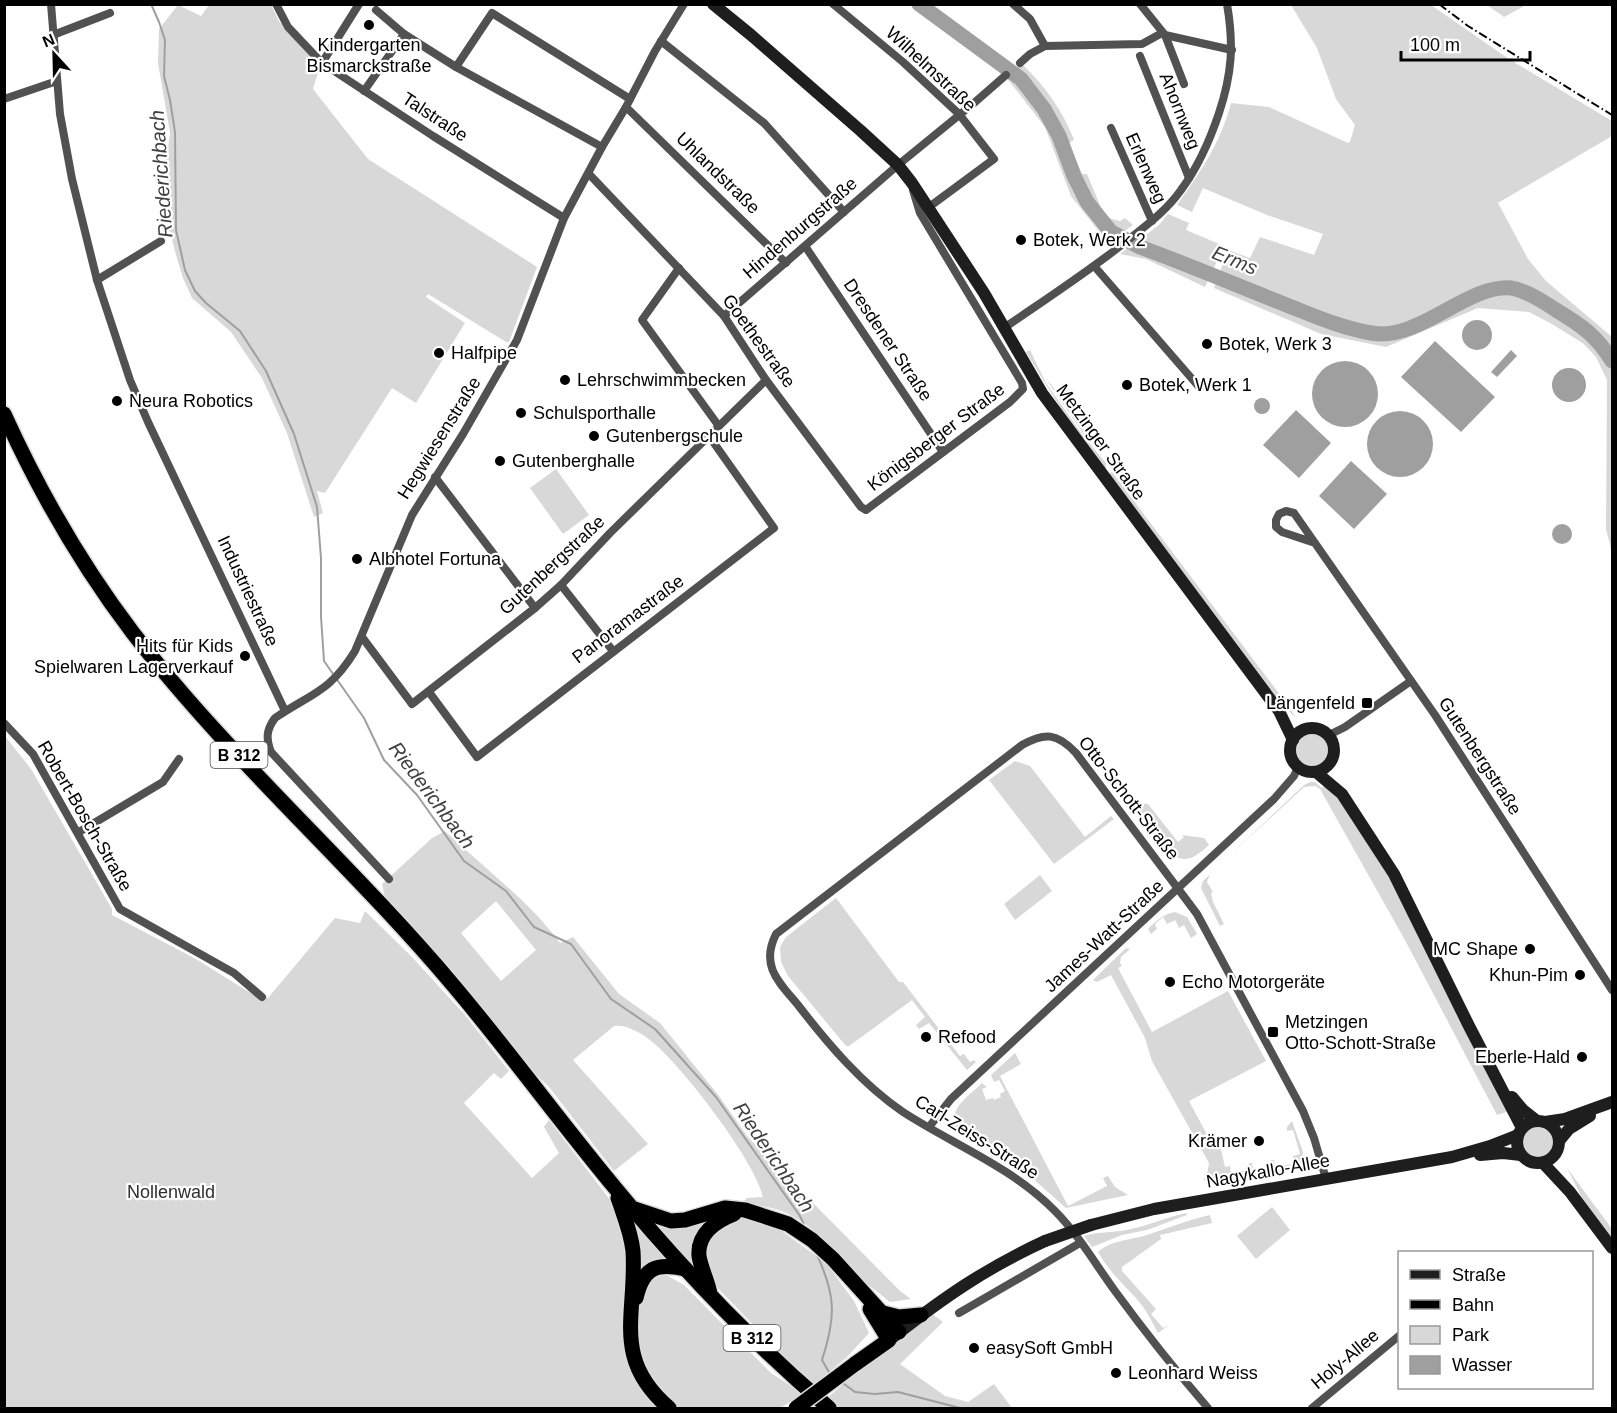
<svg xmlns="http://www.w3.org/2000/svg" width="1617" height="1413" font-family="Arial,sans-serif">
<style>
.green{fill:#d8d8d8;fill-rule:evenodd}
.water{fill:#9f9f9f}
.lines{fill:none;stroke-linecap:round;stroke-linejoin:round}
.stream{stroke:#9f9f9f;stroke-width:2}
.river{stroke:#9f9f9f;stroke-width:15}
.highway-casing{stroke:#dbdbdb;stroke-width:18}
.street{stroke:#515151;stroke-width:8}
.secondary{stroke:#1e1e1e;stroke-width:12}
.highway{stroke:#000;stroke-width:15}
.rail{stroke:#000;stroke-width:2;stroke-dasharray:9 3 1.5 3;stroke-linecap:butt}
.highway-bridge-casing{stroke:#dbdbdb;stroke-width:18;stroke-linecap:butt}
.secondary-bridge{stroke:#1e1e1e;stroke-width:12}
.highway-bridge{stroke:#000;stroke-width:15}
.poi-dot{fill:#000;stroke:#fff;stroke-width:2}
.labels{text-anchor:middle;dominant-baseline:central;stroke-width:4.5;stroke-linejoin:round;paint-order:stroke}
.shield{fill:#fff;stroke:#4c4c4c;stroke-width:1.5}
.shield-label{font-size:16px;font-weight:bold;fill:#000}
.poi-label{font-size:18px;fill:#000;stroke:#fff;text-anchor:start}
.street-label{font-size:18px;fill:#000;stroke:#fff}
.park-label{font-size:18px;fill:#2f2f2f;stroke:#fff}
.water-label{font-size:20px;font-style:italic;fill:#404040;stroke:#fff}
</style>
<rect width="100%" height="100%" fill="#fff"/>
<g class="green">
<polygon points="178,5 201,16 209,5 271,5 279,21 320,66 313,89 368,159 537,267 509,342 506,342 428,294 426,297 465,323 416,403 392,388 325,493 317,491 323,513 314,517 287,433 262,378 231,332 192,298 183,278 176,255 167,219 165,167 170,133 158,63 159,29"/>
<path d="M1291 5H1431L1509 59 1612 121V136L1498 203 1528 259 1546 281 1612 337V553L1606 529 1607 380 1596 357 1584 344 1552 324 1529 312 1478 308 1386 347 1321 334 1214 288 1228 250 1250 258 1260 237 1314 255 1323 234 1267 215 1203 188 1192 212 1177 205C1201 171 1220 144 1231 103L1269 107 1348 143 1350 142 1355 125 1336 99 1317 48Z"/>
<polygon points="1487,5 1487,4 1526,5 1504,17"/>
<path d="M1022 64C1045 86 1063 111 1074 140L1069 143 1082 174H1087L1105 217 1120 221 1125 218 1133 225 1108 243 1071 196 1045 127 1006 77Z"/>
<polygon points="1168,214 1189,223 1186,230 1224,246 1205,287 1146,259 1120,254 1159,225"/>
<path d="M1030 350 1046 383 1084 437 1106 463V468H1103C1075 431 1050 392 1026 352Z"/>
<polygon points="1047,379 1097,448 1085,436 1050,385"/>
<polygon points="556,469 589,515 563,534 530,488"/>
<polygon points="1112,472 1290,708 1296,718 1271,693 1108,475"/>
<circle cx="1312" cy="750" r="16"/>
<polygon points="5,736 31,769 112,909 112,915 196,959 252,994 268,998 335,918 360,923 365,911 411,956 465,1015 509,1071 501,1079 494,1073 464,1103 532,1178 559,1153 544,1127 549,1120 620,1213 630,1267 624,1302 624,1339 661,1408 5,1408"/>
<polygon points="1015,761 1030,766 1085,837 1111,816 1114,819 1054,864 989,780"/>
<polygon points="1310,782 1315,782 1322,788 1326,784 1345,805 1375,849 1509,1111 1497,1115 1406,942 1320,789 1315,786 1304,787 1210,874 1207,882 1213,892 1211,893 1213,902 1224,924 1220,926 1201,888 1203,881 1304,785"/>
<path d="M1136 803 1148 804 1178 842 1184 837 1182 835 1204 838 1209 845C1196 856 1189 864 1172 855L1133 804Z"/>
<path d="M445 831C484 868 528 900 560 943L573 937 619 994 660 1023 719 1096 747 1136 900 1291 911 1299 890 1302C878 1292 865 1283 854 1272 816 1233 800 1206 741 1204L747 1198 763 1197C756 1162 680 1063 651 1041 642 1033 625 1024 614 1026L573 1060 648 1144 614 1171 549 1087 521 1060 455 978 385 897 382 884 432 838ZM496 901 536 950 501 981 461 933Z"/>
<polygon points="1040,875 1052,891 1015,920 1004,904"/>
<polygon points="836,898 899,982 903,982 960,1056 964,1054 970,1062 974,1060 976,1062 967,1070 929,1023 919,1029 916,1025 925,1017 912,1000 849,1046 846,1046 788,976 781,962 780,947 786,937"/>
<path d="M1175 912 1187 917 1197 934 1191 938 1184 925 1179 928 1175 920 1167 924 1163 917 1155 924 1157 929 1151 934 1148 929C1156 921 1163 914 1175 912Z"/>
<polygon points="1126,948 1130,949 1121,957 1120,963 1122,966 1118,968 1152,1032 1228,991 1266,1061 1189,1101 1212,1144 1219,1141 1225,1167 1230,1166 1231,1173 1249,1170 1249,1163 1252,1163 1253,1169 1272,1167 1271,1160 1274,1160 1275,1166 1294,1164 1293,1156 1300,1154 1293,1130 1287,1131 1287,1127 1292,1121 1303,1152 1302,1163 1298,1166 1203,1180 1207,1175 1209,1163 1152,1061 1145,1038 1111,975 1097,982 1093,980"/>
<path d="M1015 1053 1021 1064 1000 1076 1068 1206 1107 1186 1103 1178 1108 1176 1115 1187 1128 1195 1066 1208 1022 1169 958 1130C946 1109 968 1097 982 1083L987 1087 982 1089 986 1100 993 1098 994 1100 1001 1097 1000 1094 1005 1091 999 1080 994 1082 991 1075Z"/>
<circle cx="1538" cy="1143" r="17"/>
<polygon points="1567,1168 1612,1229 1612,1239 1584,1202"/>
<polygon points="1272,1207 1290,1230 1256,1259 1237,1236"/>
<path d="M1186 1213 1187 1215 1147 1230 1122 1235 1092 1247 1084 1236C1100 1231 1115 1233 1131 1229 1150 1225 1167 1217 1186 1213Z"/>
<polygon points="716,1214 710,1222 699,1274 651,1222"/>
<path d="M1210 1215 1212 1223 1160 1235 1161 1239 1122 1267V1271L1156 1309 1151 1314 1163 1328 1169 1325 1158 1333C1151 1319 1143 1304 1131 1293 1119 1280 1107 1268 1098 1252 1111 1240 1131 1240 1147 1235 1168 1228 1188 1220 1210 1215Z"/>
<polygon points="629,1216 668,1260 634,1284"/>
<polygon points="744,1217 778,1226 783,1232 826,1263 854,1301 869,1333 846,1358 812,1386 713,1283 704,1268 704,1243 730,1218"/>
<polygon points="661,1272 684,1285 771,1373 803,1394 780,1408 677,1408 661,1395 648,1378 634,1337 639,1303 653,1275"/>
<polygon points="931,1313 943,1322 900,1364 945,1396 968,1402 994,1384 1012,1408 837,1408 826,1399 881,1351"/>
</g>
<g class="water">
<circle cx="1477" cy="335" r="15"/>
<polygon points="1435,341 1495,397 1461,432 1401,377"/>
<polygon points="1511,350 1517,356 1497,377 1491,372"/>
<circle cx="1345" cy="394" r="33"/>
<circle cx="1569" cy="385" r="17"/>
<circle cx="1262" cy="406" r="8"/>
<polygon points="1296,410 1331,443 1299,478 1263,445"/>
<circle cx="1400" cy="444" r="33"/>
<polygon points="1351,461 1387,494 1354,529 1319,496"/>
<circle cx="1562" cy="534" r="10"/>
</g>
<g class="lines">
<g class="stream">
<polyline points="151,4 159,22 165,40 164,76 170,100 175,132 176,230 185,270 195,291 206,303 240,331 266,371 294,434 317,507 321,558 321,617 324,661 364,718 384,760 417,795 464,861 506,891 534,927 571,944 611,999 655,1029 716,1097 800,1216 805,1227"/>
<path d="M817 1255C836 1296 836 1317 822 1360L830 1374"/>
<polyline points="840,1381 855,1392 875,1394 898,1392 960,1408"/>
</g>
<path class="river" d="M919 4 1021 79 1044 109 1059 136 1074 176 1087 202 1111 232 1140 247C1189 265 1236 285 1284 304 1312 315 1341 328 1371 333 1419 342 1467 284 1511 288 1526 290 1544 302 1556 310 1581 325 1597 336 1612 361"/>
<g class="highway-casing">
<g id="highway">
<path d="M4 414C39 491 82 566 133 633 230 759 351 864 453 985 509 1051 560 1122 616 1189 681 1268 752 1342 829 1408"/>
<path d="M618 1198C624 1216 631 1232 633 1251 637 1315 611 1358 669 1408"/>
<polyline points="635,1209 671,1221 685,1220 725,1208 745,1210 788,1224 812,1240 833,1259 899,1332"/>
<path d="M710 1294C708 1281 701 1269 699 1256 697 1234 716 1221 734 1214"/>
<path d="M636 1298C643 1268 656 1262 685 1269"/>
<polyline points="883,1313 899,1317 921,1315"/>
<polyline points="855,1364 889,1340 870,1309"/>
</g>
</g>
<g class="street">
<polyline points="51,4 60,114 72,179 97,280 130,380 148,422 285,711"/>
<polyline points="276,4 288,27 322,63 433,136 564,218"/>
<polyline points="833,4 903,62 959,114 994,159 929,207"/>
<polyline points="1013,4 1030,19 1045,46"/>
<polyline points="1140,4 1165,35 1232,50"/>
<polyline points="376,10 404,34"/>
<polyline points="53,35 110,13"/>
<polyline points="1165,35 1184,84"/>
<polyline points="661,41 764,123 844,212"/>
<polyline points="1140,56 1189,178"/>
<polyline points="322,63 359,4"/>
<polyline points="1020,63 1030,54 1045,46 1142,44 1162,33"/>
<polyline points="456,67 492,13 630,99"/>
<polyline points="364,91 404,34 456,67 602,147"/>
<polyline points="4,99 57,81"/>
<polyline points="626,107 786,263"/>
<polyline points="1111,128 1152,221"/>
<polyline points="589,174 724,316 766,380 861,507 866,510 1010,402 1023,389 1022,383 920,213 913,190"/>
<polyline points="805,246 943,452"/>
<polyline points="1095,267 1200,388"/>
<polyline points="679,268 642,320 718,425"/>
<polyline points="97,280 161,241"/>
<polyline points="724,316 898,165 974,103 1006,75"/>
<path d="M1004 328C1046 299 1088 272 1128 240 1147 225 1167 210 1181 190 1198 167 1210 140 1219 113 1232 74 1234 45 1227 4"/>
<polyline points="435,477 535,608"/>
<polyline points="1315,543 1282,532 1276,527 1276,520 1279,514 1286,511 1294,513 1435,715 1612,990"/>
<polyline points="561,585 613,651"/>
<polyline points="362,637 412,704 535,608 561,585 610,533 766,380"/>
<polyline points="429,692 477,757 774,528 709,436"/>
<polyline points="4,723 33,754 120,909 234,973 262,997"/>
<polyline points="1329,735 1345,727 1411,681"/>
<polyline points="79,832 163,782 179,759"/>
<path d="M389 879 271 752C266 739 266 730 275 718 312 693 330 692 355 651L412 515 463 434 517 340 564 218 602 147 626 107 655 51 684 4"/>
<polyline points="929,1127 951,1099 1274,799 1294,776 1298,767"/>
<polyline points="959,1313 1080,1243"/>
<path d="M1208 1408C1176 1371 1145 1332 1115 1291 1096 1265 1078 1234 1055 1211 1012 1167 954 1145 903 1112 862 1084 828 1044 798 1005 779 982 760 966 776 934L1022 745C1045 732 1057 733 1076 753L1197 914 1303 1111 1314 1138 1326 1179"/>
<polyline points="1312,1408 1400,1335"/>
</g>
<g class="secondary">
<polyline points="713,4 751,35 861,131 898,165 912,183 984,293 1042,393 1279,711 1293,740"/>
<circle cx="1312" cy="750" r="22"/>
<polyline points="1316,772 1342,794 1394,874 1469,1026 1522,1128"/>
<polyline points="1512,1097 1523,1110 1537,1121"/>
<circle cx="1538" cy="1142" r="21"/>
<polyline points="1545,1122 1565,1119 1612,1102"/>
<polyline points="1559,1141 1569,1129 1590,1116"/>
<polyline points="1480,1155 1503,1153 1521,1155"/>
<polyline points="1543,1163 1570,1192 1612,1248"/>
<polyline points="1091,1225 1154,1209 1452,1157 1490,1146 1518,1135"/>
<path d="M892 1338C943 1298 986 1268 1045 1241"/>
</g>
<use href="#highway" class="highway"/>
<polyline class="rail" points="1439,4 1468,26 1612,115"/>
<g class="highway-bridge-casing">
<polyline id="highway-bridge" points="796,1408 855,1364"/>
</g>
<polyline class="secondary-bridge" points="1045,1241 1091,1225"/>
<use href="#highway-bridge" class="highway-bridge"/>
</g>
<g class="poi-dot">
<circle cx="369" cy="25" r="6"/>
<circle cx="1021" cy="240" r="6"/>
<circle cx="1207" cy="344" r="6"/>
<circle cx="439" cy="353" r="6"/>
<circle cx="565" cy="380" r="6"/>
<circle cx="1127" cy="385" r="6"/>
<circle cx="117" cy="401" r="6"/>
<circle cx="521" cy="413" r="6"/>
<circle cx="594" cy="436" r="6"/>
<circle cx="500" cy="461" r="6"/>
<circle cx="357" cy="559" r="6"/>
<circle cx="245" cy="656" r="6"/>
<rect x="1361" y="697" width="12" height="12" rx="3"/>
<circle cx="1530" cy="949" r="6"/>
<circle cx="1580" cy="975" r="6"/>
<circle cx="1170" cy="982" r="6"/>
<rect x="1267" y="1026" width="12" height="12" rx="3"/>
<circle cx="926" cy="1037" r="6"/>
<circle cx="1582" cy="1057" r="6"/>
<circle cx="1259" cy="1141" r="6"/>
<circle cx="974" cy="1348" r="6"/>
<circle cx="1116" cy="1373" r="6"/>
</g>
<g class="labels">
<g class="shield">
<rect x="210.5" y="742" width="57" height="26" rx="4.5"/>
<rect x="723.5" y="1325" width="57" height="26" rx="4.5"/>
</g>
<g class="shield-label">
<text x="239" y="755">B 312</text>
<text x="752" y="1338">B 312</text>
</g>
<g class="poi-label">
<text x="369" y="45" text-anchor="middle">Kindergarten<tspan x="369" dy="21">Bismarckstraße</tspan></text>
<text x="1033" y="240">Botek, Werk 2</text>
<text x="1219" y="344">Botek, Werk 3</text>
<text x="451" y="353">Halfpipe</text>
<text x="577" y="380">Lehrschwimmbecken</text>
<text x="1139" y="385">Botek, Werk 1</text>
<text x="129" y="401">Neura Robotics</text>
<text x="533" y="413">Schulsporthalle</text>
<text x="606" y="436">Gutenbergschule</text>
<text x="512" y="461">Gutenberghalle</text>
<text x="369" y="559">Albhotel Fortuna</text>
<text x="233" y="646" text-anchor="end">Hits für Kids<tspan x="233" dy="21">Spielwaren Lagerverkauf</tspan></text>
<text x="1355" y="703" text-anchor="end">Längenfeld</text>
<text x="1518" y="949" text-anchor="end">MC Shape</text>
<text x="1568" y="975" text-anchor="end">Khun-Pim</text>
<text x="1182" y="982">Echo Motorgeräte</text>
<text x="1285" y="1022">Metzingen<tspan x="1285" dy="21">Otto-Schott-Straße</tspan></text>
<text x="938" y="1037">Refood</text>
<text x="1570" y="1057" text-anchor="end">Eberle-Hald</text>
<text x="1247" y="1141" text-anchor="end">Krämer</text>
<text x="986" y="1348">easySoft GmbH</text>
<text x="1128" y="1373">Leonhard Weiss</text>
</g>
<g class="street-label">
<text transform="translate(931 69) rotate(43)">Wilhelmstraße</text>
<text transform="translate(1180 111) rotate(68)">Ahornweg</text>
<text transform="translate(435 117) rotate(33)">Talstraße</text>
<text transform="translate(1146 168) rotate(66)">Erlenweg</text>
<text transform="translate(718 173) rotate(44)">Uhlandstraße</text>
<text transform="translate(800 228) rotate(-41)">Hindenburgstraße</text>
<text transform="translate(888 340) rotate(56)">Dresdener Straße</text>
<text transform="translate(759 341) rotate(54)">Goethestraße</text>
<text transform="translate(936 437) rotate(-37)">Königsberger Straße</text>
<text transform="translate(439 438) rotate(-58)">Hegwiesenstraße</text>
<text transform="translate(1101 442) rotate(54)">Metzinger Straße</text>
<text transform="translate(552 565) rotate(-43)">Gutenbergstraße</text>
<text transform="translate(248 591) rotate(65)">Industriestraße</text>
<text transform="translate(628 619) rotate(-37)">Panoramastraße</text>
<text transform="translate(1480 756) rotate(57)">Gutenbergstraße</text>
<text transform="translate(1129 798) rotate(52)">Otto-Schott-Straße</text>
<text transform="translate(85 816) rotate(60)">Robert-Bosch-Straße</text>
<text transform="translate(1104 936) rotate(-43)">James-Watt-Straße</text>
<text transform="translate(977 1137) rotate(32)">Carl-Zeiss-Straße</text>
<text transform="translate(1268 1171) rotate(-10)">Nagykallo-Allee</text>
<text transform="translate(1345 1359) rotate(-40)">Holy-Allee</text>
</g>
<g class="park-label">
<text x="171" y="1192">Nollenwald</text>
</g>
<g class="water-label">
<text transform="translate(161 174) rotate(-94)">Riederichbach</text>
<text transform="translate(1235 260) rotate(22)">Erms</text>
<text transform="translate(432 795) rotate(53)">Riederichbach</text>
<text transform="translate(774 1157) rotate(56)">Riederichbach</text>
</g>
</g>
<rect width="1617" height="1413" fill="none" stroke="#000000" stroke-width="12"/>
<rect x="1398" y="1251" width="195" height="138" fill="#ffffff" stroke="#999999" stroke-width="1.5"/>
<rect x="1410" y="1270" width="30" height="9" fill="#1e1e1e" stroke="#999999" stroke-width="1.5"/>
<text x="1452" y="1281" font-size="18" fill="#000000">Straße</text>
<rect x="1410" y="1300" width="30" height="9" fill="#000000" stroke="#999999" stroke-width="1.5"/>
<text x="1452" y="1311" font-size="18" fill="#000000">Bahn</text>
<rect x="1410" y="1326" width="30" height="18" fill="#d8d8d8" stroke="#999999" stroke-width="1.5"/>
<text x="1452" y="1341" font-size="18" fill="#000000">Park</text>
<rect x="1410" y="1356" width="30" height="18" fill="#9f9f9f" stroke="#999999" stroke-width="1.5"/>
<text x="1452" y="1371" font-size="18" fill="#000000">Wasser</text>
<g transform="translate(54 54) rotate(338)" stroke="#ffffff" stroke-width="4.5" paint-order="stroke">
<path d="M0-4.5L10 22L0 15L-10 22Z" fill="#000000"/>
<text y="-9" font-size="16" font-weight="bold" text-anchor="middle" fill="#000000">N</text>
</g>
<path d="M1401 51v9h129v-9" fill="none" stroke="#000000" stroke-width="3"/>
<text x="1410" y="51" font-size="18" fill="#000000" stroke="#ffffff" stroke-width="4.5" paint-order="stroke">100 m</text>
</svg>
